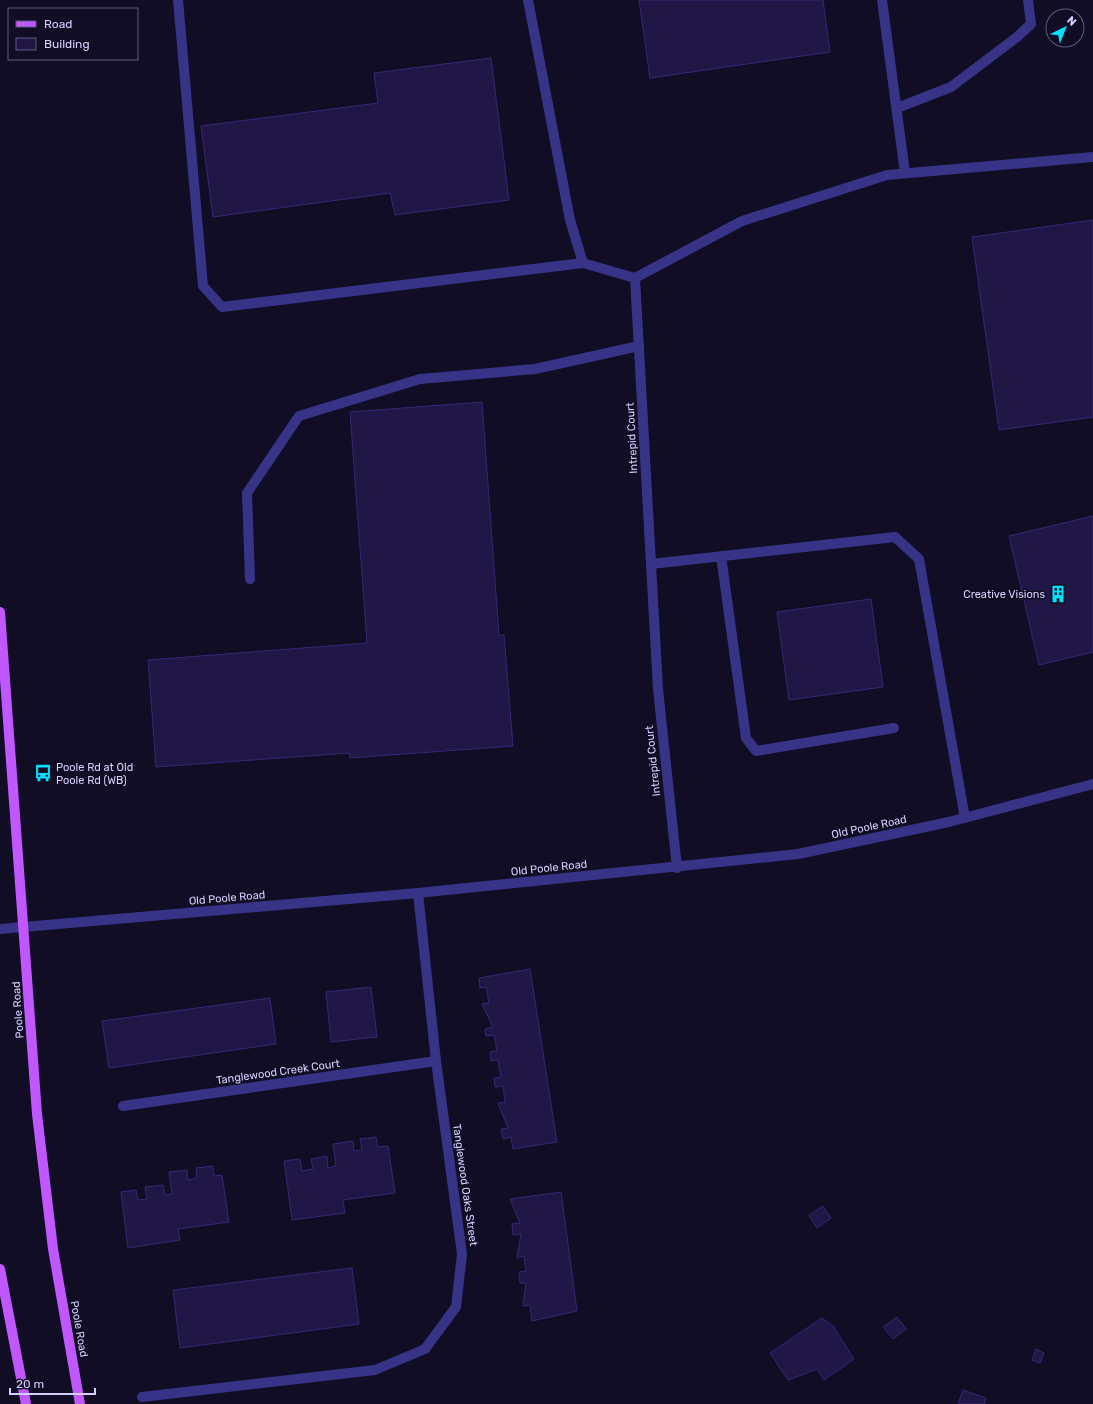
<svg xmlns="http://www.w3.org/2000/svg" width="1093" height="1404" font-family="Rubik,sans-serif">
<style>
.building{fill:#211747;stroke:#372775}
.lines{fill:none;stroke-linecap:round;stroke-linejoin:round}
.minor{stroke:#373487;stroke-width:10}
.major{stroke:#c157ff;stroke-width:10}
.labels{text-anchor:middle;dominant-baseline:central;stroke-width:3;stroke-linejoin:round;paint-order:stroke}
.street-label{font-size:11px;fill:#d6d0ff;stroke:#110d25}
.poi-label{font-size:11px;fill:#d6d0ff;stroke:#110d25;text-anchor:end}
</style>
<rect width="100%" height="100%" fill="#110d25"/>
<g class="building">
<polygon points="639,0 823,0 830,52 650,78"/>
<polygon points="491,58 509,200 395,215 390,193 213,217 201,126 378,103 374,73"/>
<polygon points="1093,220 1093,417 999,430 972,237"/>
<polygon points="482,402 499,635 504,635 513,746 350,758 349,753 156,767 148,660 367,643 350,412"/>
<polygon points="1093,516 1093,652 1039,665 1009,536"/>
<polygon points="871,599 883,687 789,700 777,612"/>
<polygon points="530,969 557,1142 513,1149 511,1137 503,1139 501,1129 508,1128 498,1103 505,1102 503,1086 495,1087 494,1078 501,1077 498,1060 491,1061 490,1052 497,1051 494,1035 486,1036 485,1029 493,1027 482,1004 489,1003 486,987 480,988 479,978"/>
<polygon points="371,987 377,1037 331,1042 326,992"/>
<polygon points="270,998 276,1044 109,1068 102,1021"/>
<polygon points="376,1137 378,1147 388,1146 395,1193 343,1200 345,1213 292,1220 284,1161 300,1159 302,1171 313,1169 311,1159 327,1156 328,1168 336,1166 333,1144 353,1141 354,1151 362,1150 360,1139"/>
<polygon points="213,1166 214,1176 222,1175 229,1222 178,1229 180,1240 128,1248 121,1192 136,1190 138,1200 147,1199 145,1187 163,1185 165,1195 172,1194 169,1172 187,1170 188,1180 197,1178 196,1168"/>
<polygon points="561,1192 577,1311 532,1321 530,1305 523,1306 526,1283 520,1283 519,1272 526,1271 524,1256 517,1258 521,1234 513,1235 512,1224 520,1223 510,1199"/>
<polygon points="823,1206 831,1218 817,1228 809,1215"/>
<polygon points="352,1268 359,1324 180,1348 173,1290"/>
<polygon points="897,1317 906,1329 893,1339 883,1327"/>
<polygon points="822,1318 833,1326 854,1359 824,1380 817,1369 788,1380 770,1353"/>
<polygon points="1036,1349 1044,1353 1040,1363 1032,1360"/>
<polygon points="963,1390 986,1398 984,1404 958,1404"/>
</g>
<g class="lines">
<g class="minor">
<polyline points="178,0 203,286 222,307 583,263 635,278"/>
<polyline points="528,0 570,220 583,263"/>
<polyline points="882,0 905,173"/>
<polyline points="897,108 951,87 1017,37 1031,24 1028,0"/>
<polyline points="721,556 746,738 756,751 894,728"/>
<polyline points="651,564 895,537 919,559 965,818"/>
<polyline points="250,579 247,493 299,416 420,379 535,369 639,346"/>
<polyline points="677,868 658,689 635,278 742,221 887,175 1093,157"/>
<polyline points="0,929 418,893 798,854 949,822 1093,784"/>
<polyline points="123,1106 436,1061"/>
<polyline points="142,1397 375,1370 425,1349 456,1307 462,1254 436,1061 418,893"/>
</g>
<g class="major">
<polyline points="0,612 37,1114 53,1249 80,1404"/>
<polyline points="0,1269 26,1404"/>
</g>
</g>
<defs>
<g id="building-bare" transform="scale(1.38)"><path d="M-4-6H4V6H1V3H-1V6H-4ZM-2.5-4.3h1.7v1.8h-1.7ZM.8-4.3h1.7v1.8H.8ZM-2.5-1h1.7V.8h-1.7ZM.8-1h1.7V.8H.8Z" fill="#00e1fb" stroke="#110d25" stroke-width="2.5" paint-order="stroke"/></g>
<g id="bus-bare" transform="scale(1.38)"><path d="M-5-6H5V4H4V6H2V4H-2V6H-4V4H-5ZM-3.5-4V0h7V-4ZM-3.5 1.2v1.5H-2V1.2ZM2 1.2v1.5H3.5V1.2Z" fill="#00e1fb" stroke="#110d25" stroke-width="2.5" paint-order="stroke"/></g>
</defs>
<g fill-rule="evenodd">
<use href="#building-bare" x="1058" y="594"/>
<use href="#bus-bare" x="43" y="773"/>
</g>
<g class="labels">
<g class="street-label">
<text transform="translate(632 438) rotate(-93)">Intrepid Court</text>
<text transform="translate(653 761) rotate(-96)">Intrepid Court</text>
<text transform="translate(869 827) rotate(-12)">Old Poole Road</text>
<text transform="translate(549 868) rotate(-6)">Old Poole Road</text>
<text transform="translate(227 898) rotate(-5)">Old Poole Road</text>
<text transform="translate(18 1010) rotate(-94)">Poole Road</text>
<text transform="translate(278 1072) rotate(-8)">Tanglewood Creek Court</text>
<text transform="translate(465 1185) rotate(82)">Tanglewood Oaks Street</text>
<text transform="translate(79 1329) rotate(80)">Poole Road</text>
</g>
<g class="poi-label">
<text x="1045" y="594">Creative Visions</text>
<text x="56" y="767" text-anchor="start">Poole Rd at Old<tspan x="56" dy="13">Poole Rd (WB)</tspan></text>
</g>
</g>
<rect x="8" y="8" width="130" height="52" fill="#110d25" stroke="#605b7c"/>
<rect x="16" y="21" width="20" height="6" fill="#c157ff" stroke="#605b7c"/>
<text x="44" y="28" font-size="12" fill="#d6d0ff">Road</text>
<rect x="16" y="38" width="20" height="12" fill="#211747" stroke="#605b7c"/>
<text x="44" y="48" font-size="12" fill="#d6d0ff">Building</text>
<g transform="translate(1065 28) rotate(43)"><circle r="19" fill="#110d25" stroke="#605b7c"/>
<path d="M0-3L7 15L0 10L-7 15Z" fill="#00e1fb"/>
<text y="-6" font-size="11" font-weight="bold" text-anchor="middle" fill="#d6d0ff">N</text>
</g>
<path d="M10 1388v6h85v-6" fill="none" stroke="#d6d0ff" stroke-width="2"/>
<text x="16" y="1388" font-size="12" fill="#d6d0ff" stroke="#110d25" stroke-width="3" paint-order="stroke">20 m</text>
</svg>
